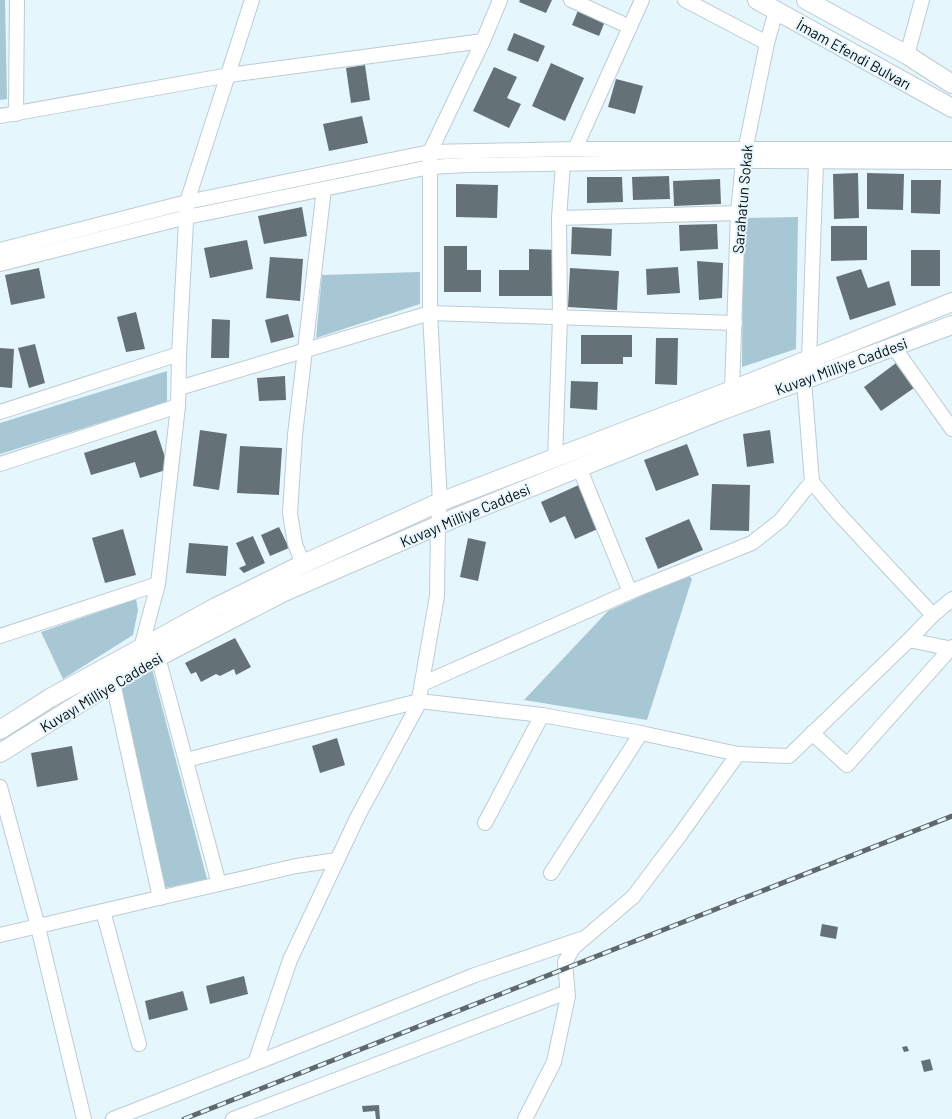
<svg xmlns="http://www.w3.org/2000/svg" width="952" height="1119" font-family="Barlow,sans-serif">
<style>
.green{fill:#a7c7d5}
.building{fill:#647278}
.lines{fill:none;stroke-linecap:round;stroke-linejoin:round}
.minor-casing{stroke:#bcccd3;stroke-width:16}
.major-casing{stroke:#bcccd3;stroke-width:20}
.minor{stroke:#fff;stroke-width:14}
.major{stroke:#fff;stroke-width:18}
.rail-casing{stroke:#5f686c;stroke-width:5}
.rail{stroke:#e6f6fd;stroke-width:3;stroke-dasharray:9;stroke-linecap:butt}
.labels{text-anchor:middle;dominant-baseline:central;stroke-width:4;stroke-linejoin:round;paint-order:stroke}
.street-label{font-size:15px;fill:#090e10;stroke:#e6f6fd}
</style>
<rect width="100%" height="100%" fill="#e6f6fd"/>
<g class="green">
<polygon points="0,0 5,0 7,99 0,100"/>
<polygon points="798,217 796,349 742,367 743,218"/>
<polygon points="420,272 420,304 316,338 322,275"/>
<polygon points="167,371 167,402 0,454 0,423"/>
<polygon points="688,575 692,579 647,720 524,700 608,611"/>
<polygon points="136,599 138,610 133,635 63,679 41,632"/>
<polygon points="152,669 207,879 165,888 120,685"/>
</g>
<g class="building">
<polygon points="520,0 552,0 546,13 519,2"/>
<polygon points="579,8 606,19 599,36 572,25"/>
<polygon points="514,33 545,46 538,62 507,50"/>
<polygon points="551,63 584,78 565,121 532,106"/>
<polygon points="365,65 370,100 351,103 346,68"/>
<polygon points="494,67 517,77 507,98 521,104 509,128 473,111"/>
<polygon points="616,79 643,86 635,114 608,107"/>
<polygon points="362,116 368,143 329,151 323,124"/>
<polygon points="858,173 859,218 834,219 833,174"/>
<polygon points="867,173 904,174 903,210 867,209"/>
<polygon points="669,176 670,199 633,200 632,177"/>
<polygon points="587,177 622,177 623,202 587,203"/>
<polygon points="720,179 721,204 674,206 673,181"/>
<polygon points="911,180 941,180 940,214 911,213"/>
<polygon points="456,184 498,185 497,218 456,217"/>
<polygon points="302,207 307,236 264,244 258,216"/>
<polygon points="717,224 718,249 680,251 679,225"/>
<polygon points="831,226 867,226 867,260 831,261"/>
<polygon points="572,227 612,229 611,256 571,254"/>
<polygon points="247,240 253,269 210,278 204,248"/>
<polygon points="444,246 467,246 467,270 481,270 481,292 444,292"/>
<polygon points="529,249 556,250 556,296 499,296 499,270 529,270"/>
<rect x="911" y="250" width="29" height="36"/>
<polygon points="270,257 303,259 300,301 266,298"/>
<polygon points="697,261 723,263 722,298 699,300"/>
<polygon points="678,267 680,293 647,295 646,269"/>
<polygon points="39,268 45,298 11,305 5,275"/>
<polygon points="570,268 619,271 617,310 568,307"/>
<polygon points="861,269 868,288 889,281 896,305 850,320 836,277"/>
<polygon points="136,312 145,349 126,352 117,317"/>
<polygon points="288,314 294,337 271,343 265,320"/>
<polygon points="212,319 230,320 229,358 211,358"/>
<polygon points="581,335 632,335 632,357 623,357 623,364 581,364"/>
<polygon points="656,338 678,338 677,385 655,384"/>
<polygon points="35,344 45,383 29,388 18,348"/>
<polygon points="0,348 14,349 12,388 0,387"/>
<polygon points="896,363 914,388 881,411 864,387"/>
<polygon points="285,376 286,400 259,401 257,378"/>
<polygon points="571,381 598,382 597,410 570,408"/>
<polygon points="156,430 169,469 140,478 135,462 91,475 84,453"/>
<polygon points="200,430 227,434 219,490 193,486"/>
<polygon points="770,430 774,463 747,467 743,434"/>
<polygon points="687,444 699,475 656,491 644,460"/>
<polygon points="240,446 282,448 279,495 237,493"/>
<polygon points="581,484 600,528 575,539 565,516 550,523 541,502"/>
<polygon points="712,484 750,485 749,531 710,530"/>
<polygon points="689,519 703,550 658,569 645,538"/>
<polygon points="279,527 289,548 270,556 261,535"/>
<polygon points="123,529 136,575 105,583 92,538"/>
<polygon points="253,536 265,563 244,573 239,568 246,565 236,543"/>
<polygon points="468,538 486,542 478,581 460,577"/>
<polygon points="189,543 228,546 226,576 186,573"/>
<polygon points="235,638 251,667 236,675 234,669 220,676 216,674 201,682 196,672 191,674 185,663"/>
<polygon points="337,738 345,765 320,773 312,746"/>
<polygon points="72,746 78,780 37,787 31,753"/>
<polygon points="822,924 838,927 836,939 820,936"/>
<polygon points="244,976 248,994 210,1004 206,986"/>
<polygon points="183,991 188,1010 149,1020 145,1001"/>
<polygon points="907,1046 909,1051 904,1052 902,1047"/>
<polygon points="930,1059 933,1070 924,1072 921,1061"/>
<polygon points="379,1105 380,1119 376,1119 375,1111 363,1112 362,1106"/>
</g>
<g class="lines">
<g class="minor-casing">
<g id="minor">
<polyline points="571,0 630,27"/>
<polyline points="685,0 767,43"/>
<polyline points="907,55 922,0"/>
<polyline points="16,114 17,0"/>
<polyline points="0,116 229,75 483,41"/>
<polyline points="575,149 642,0"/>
<polyline points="559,218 738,213"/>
<polyline points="0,250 187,202 430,152 575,149 952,149"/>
<polyline points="0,264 187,217 430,167 467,165 743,161 952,162"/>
<polyline points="893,346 952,429"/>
<polyline points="809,359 816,162"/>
<polyline points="804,380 812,482 837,512 933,615"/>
<polyline points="179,388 430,313 735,323"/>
<polyline points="732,390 738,213 743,161 767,43 776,11"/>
<polyline points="0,412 179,354"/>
<polyline points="555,458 560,318 559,218 563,164"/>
<polyline points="0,464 178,406"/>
<polyline points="579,467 630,592"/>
<polyline points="303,564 295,544 290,513 295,435 324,189"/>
<polyline points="0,636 158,584"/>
<polyline points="909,640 952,649"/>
<polyline points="141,648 158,584 178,406 179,354 187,202 252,0"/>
<polyline points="158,657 219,884"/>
<polyline points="113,683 160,898"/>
<polyline points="422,684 630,592 752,543 781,520 804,491 812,482"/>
<polyline points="812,733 847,765 952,647"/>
<polyline points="186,760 419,701 542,715 641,733 738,754"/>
<polyline points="0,787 38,927 84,1119"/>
<polyline points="485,823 542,715"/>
<polyline points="551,873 641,733"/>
<polyline points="103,911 139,1044"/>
<polyline points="0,935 296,866 337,860"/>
<polyline points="255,1063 290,960 358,816 418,705 437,596 438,525 440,502 430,313 430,152 483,41 500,0"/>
<polyline points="113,1119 286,1051 475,975 581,939"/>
<polyline points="233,1119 567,992"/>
<polyline points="525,1119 554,1062 568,996 565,962 573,948 633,897 680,835 738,754 789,756 909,640 933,615 952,599"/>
</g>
</g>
<g class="major-casing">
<g id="major">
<polyline points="757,0 952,108"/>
<polyline points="806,0 907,55 952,84"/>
<polyline points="0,730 50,698 216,607 303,564 440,502 732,390 952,302"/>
<polyline points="0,753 133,670 284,592 462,515 718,412 952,325"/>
</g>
</g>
<use href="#minor" class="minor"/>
<use href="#major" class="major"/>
<g class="rail-casing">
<polyline id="rail" points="184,1119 952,816"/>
</g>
<use href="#rail" class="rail"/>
</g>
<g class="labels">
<g class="street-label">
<text transform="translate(854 54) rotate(29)">İmam Efendi Bulvarı</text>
<text transform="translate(742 199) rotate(-85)">Sarahatun Sokak</text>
<text transform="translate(841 366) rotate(-20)">Kuvayı Milliye Caddesi</text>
<text transform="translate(465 515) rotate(-23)">Kuvayı Milliye Caddesi</text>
<text transform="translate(101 692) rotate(-31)">Kuvayı Milliye Caddesi</text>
</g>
</g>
</svg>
